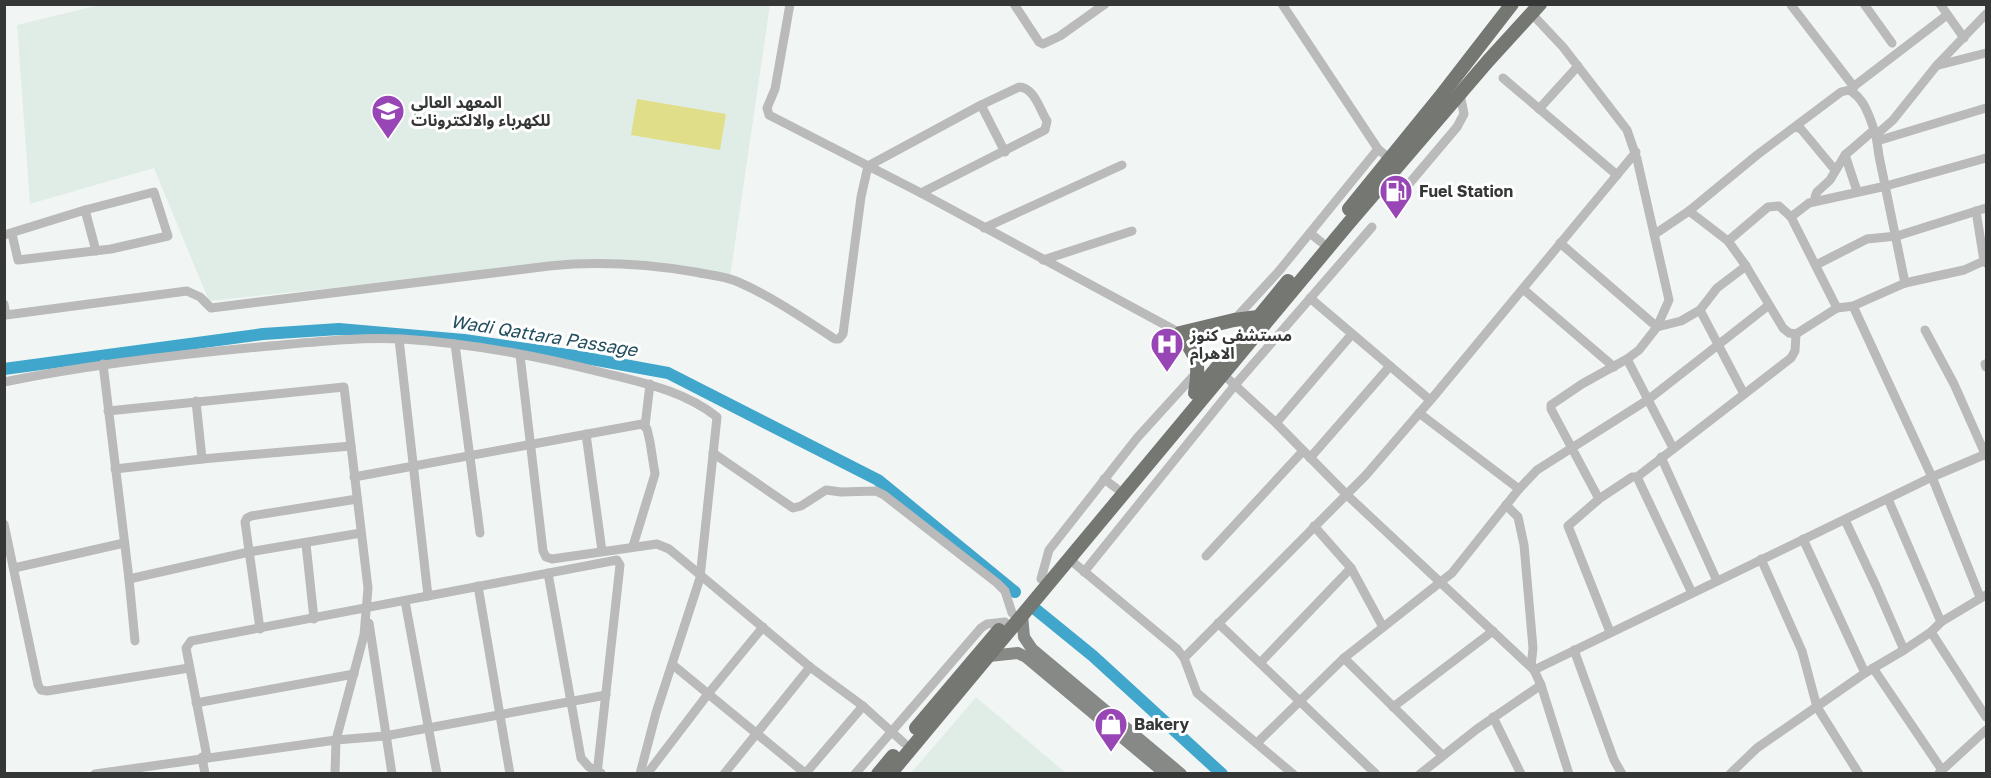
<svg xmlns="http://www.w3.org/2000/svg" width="1991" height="778" font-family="'Golos Text','Noto Sans Arabic',sans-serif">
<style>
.built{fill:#e0ede7}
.green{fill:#e1de89}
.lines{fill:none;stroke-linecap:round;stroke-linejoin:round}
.river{stroke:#40a6cb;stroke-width:12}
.minor{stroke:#b9bab9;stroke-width:9}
.major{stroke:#878986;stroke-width:12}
.highway{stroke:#757773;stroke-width:14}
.labels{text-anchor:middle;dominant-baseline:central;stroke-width:6;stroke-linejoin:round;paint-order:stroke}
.poi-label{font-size:16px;font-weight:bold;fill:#353636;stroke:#fff;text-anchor:start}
.water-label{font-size:18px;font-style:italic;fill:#234e5e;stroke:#fff}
</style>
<rect width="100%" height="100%" fill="#f1f6f4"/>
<g class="built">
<polygon points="103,4 770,5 730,277 579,262 209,301 154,168 30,204 17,25"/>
<polygon points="976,697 1066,773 911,773"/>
</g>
<polygon class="green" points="637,99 726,114 720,150 631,135"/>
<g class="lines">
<g class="river">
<polyline points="4,369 263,334 339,329 464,340 575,356 668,373 878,480 1015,592"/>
<polyline points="1034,608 1093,656 1222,774"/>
</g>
<g class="minor">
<polyline points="790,4 775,89 767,108 769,115 921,193 1180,333"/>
<polyline points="1014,4 1039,42 1043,44 1060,36 1105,4"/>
<polyline points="1282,4 1378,149 1390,159"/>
<polyline points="1864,4 1892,43"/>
<polyline points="1940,4 1964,38"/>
<polyline points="1791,5 1854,87"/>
<polyline points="1531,13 1563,47 1627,130 1637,159 1669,300 1657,327 1639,350 1627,359 1582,384 1551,405 1551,409 1599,499"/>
<polyline points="1939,65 1986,53"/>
<polyline points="1503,78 1617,175"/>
<polyline points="1849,90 1947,15"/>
<polyline points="981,105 1005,152"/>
<polyline points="1539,109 1578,66"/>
<polyline points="1796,127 1801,129 1835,170"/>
<polyline points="1877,141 1986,108"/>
<polyline points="1845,155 1857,191"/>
<polyline points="1397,198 1457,127 1464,114 1460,94"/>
<polyline points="1817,200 1815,197 1817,192 1830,180 1845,155 1874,130"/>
<polyline points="85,210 96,251"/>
<polyline points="1689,211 1728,241 1746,266 1783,328 1789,333 1796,334 1837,308 1853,306 1905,283 1879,156 1876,135 1893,120 1937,65 1986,14"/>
<polyline points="1976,211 1984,261 1986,263"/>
<polyline points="1791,217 1809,203 1886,186 1986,158"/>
<polyline points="984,228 1122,165"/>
<polyline points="1310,233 1321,242"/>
<path d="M1655 234 1689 211 1757 155 1841 92 1849 90C1866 99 1870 120 1876 135"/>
<polyline points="4,235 85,210 154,192 168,236 111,249 18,260 12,234"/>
<polyline points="1728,241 1768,207 1779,206 1791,217 1837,308"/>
<polyline points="1560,243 1657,327 1681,321 1700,310 1717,288 1746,266"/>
<polyline points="1043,260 1132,231"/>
<polyline points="1816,265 1867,239 1897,236 1986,208"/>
<polyline points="1905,283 1964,270 1986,260"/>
<polyline points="1523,289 1614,367"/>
<polyline points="1310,298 1430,400"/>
<path d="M4 304 6 315 187 291 200 297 211 308 549 266C598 261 647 264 695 272 709 275 723 276 736 281 771 296 803 318 835 339H839L843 334 861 197 868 166 981 105 1019 87C1034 87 1040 110 1047 121L1045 130 921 193"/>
<polyline points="1853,306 1932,477 1980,597"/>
<polyline points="1700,310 1744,394"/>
<polyline points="1234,320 1279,271 1378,149"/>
<polyline points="1925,330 1954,384 1986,456"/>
<polyline points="399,339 428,596"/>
<polyline points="455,344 480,533"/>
<polyline points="520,355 543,551 546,557 552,559 657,544 669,549 680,558 810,667 863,706 904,743"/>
<polyline points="1627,359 1673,448"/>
<polyline points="103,364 129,579 249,552 361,533"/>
<polyline points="1985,364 1986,367"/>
<polyline points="1224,375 1276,423 1347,495 1534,670 1932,477 1986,454"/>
<path d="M4 382C92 364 181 354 270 346 314 342 358 337 402 339 469 343 538 356 604 373 644 383 684 391 717 417L700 578 656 713 640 774"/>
<polyline points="196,401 202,459"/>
<polyline points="108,411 344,387 368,588 364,635 336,740 335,774"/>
<polyline points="1419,413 1519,489"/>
<polyline points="1276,423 1352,334"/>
<polyline points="645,426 650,384"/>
<polyline points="586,434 602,551"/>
<polyline points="713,453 793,508 801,506 826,490 841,492 876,491 884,495 997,583 1005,591 1012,613"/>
<polyline points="1661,457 1717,581"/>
<polyline points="1310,458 1390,366"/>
<polyline points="115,469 202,459 351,446"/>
<polyline points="354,477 642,424 647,429 650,442 655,474 633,546"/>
<polyline points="1637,477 1791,358 1795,351 1796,334"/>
<polyline points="1104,479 1116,488"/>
<polyline points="1888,499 1941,622"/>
<polyline points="1506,505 1518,517 1524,545 1533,648 1531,667"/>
<polyline points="1845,520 1876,586 1904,650"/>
<polyline points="4,524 38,685 41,690 47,691 189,668"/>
<polyline points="1314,526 1351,568 1383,627"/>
<polyline points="1803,539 1865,673"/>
<polyline points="306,544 314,619"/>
<polyline points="1206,556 1303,451"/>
<polyline points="1068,558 1177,649 1184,658 1197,693 1293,774"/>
<polyline points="1761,559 1802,651 1817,707 1859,774"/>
<polyline points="14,568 124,543"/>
<polyline points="1084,572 1235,385 1372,227"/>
<polyline points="548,573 581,758 589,767 601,773"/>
<polyline points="129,579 135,641"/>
<polyline points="1041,579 1049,550 1137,438 1197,372"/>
<polyline points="478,586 510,774"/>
<polyline points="405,601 437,774"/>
<polyline points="369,623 392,774"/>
<polyline points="1218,623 1376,774"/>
<polyline points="260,629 245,522 247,518 251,516 357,499"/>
<polyline points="1610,632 1568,526 1599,499 1632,477 1637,477 1692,593"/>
<polyline points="1931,632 1986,717"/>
<polyline points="1574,650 1614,760 1622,774"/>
<polyline points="1184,658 1366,475 1434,396 1636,152"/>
<polyline points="1344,658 1442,755"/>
<polyline points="1261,662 1351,568"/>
<polyline points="673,665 806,774"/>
<polyline points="1873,668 1942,770"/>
<polyline points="1534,670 1541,685 1569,774"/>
<polyline points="196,703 354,674"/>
<polyline points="1393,707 1493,631"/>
<polyline points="1493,717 1521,774"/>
<polyline points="1258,742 1344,658 1452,573 1519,489 1537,470 1649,399 1769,305"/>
<polyline points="202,757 205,774"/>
<polyline points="207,757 186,648 191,641 617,560 620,565 597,774"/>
<polyline points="1939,773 1986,730"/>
<polyline points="95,774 336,740 385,736 606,695"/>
<polyline points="647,774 708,694 763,627"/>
<polyline points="724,774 810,667"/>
<polyline points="805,774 863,706"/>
<polyline points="855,774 981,628 987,624 1005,622"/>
<polyline points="1420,774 1477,729 1541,685"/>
<polyline points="1730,774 1757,748 1865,673 1904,650 1931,632 1941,622 1986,595"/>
</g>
<g class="major">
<polyline points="1022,615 1024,637 1032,649 1181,774"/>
<polyline points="989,656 1018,653 1026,657 1166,774"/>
</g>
<g class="highway">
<polyline points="1349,209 1440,97 1512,4"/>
<polyline points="1201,387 1288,281"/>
<path d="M1195 393C1200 362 1198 359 1180 333L1234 320 1258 317"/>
<polyline points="916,728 999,630"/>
<polyline points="878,774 893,756"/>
<polyline points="890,774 1348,224 1488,61 1540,4"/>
</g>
</g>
<defs>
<g id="university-pin" transform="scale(1.725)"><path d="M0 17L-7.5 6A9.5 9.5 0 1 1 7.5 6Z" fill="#9846b5" stroke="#fff"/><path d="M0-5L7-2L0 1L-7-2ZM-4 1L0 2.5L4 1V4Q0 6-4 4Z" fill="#fff"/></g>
<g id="fuel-pin" transform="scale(1.725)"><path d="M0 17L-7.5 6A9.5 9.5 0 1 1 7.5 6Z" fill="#9846b5" stroke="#fff"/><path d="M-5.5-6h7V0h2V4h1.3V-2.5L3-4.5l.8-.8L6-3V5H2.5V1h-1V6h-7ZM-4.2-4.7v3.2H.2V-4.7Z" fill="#fff"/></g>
<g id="hospital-pin" transform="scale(1.725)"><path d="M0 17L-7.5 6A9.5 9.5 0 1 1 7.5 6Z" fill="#9846b5" stroke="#fff"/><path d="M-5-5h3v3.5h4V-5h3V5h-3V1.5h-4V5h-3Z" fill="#fff"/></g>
<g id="shop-pin" transform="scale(1.725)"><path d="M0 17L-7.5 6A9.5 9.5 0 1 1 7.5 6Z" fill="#9846b5" stroke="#fff"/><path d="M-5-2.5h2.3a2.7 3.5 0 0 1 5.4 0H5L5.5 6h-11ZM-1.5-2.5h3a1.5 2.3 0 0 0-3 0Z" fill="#fff"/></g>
</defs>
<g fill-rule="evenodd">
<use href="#university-pin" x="388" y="111"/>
<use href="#fuel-pin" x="1396" y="191"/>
<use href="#hospital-pin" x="1167" y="344"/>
<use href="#shop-pin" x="1111" y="724"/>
</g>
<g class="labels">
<g class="poi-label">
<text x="411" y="102">المعهد العالي<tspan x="411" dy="18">للكهرباء والالكترونات</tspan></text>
<text x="1419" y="191">Fuel Station</text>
<text x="1190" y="335">مستشفى كنوز<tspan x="1190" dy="18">الاهرام</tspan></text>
<text x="1134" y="724">Bakery</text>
</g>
<g class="water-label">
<text transform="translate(544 335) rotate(9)">Wadi Qattara Passage</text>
</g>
</g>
<rect width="1991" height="778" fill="none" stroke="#353636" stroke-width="12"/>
</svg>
